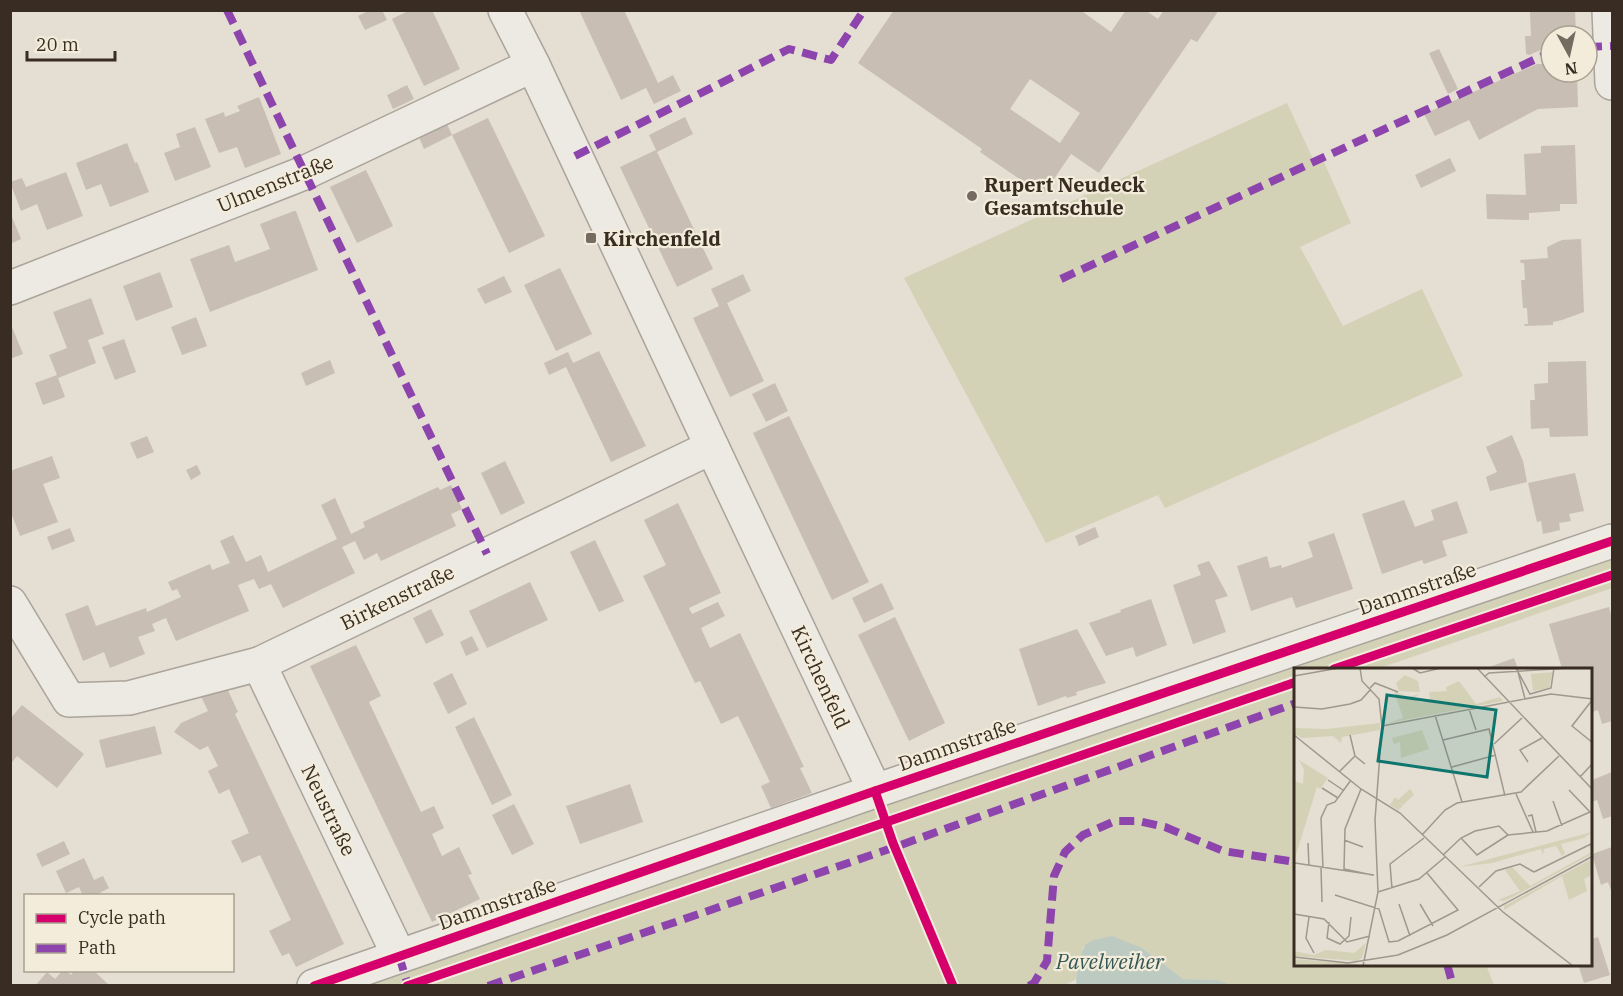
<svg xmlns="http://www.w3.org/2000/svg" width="1623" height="996" font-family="'IBM Plex Serif',serif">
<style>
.green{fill:#d3d2b7}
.water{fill:#bdcac2}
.building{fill:#c8beb4;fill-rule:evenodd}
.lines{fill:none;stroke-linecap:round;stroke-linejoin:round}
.minor-casing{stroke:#aaa49b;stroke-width:36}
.minor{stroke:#edeae4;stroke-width:33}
.quiet{stroke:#8e44ad;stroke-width:8;stroke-dasharray:15 8;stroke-linecap:butt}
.cycleway-casing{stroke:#f3ecdb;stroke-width:13}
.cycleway{stroke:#d6006c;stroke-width:9}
.poi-dot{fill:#756b61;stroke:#f3ecdb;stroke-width:2}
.labels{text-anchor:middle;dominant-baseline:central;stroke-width:4.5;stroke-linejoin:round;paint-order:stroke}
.street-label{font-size:20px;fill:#392d23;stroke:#f3ecdb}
.poi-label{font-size:20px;font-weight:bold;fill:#392d23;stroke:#f3ecdb;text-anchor:start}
.water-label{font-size:21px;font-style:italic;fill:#345854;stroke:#f3ecdb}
.inset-road{fill:none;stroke:#a0978d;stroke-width:1.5}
.view{fill:#0f766e;fill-opacity:0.15;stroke:#0f766e;stroke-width:3}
.inset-edge{fill:none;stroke:#392d23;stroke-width:3}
</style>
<rect width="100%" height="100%" fill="#e4ded3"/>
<g class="green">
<polygon points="1287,103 1313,159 1323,160 1351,223 1300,247 1343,326 1422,289 1463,376 1165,508 1158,495 1046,543 904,278"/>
<polygon points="1611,558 1612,588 1377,669 1296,669 1296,964 1486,965 1494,985 1231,985 1218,980 1183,979 1142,948 1083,947 1075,980 1064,985 360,986"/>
</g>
<path class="water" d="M1112 936 1142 948 1183 979 1218 980 1231 985H1077C1075 978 1077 973 1078 966 1084 940 1087 941 1112 936Z"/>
<g class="building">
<polygon points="370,10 382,10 387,20 365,30 358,16"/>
<polygon points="410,10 432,10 460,69 424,86 392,19"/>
<polygon points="579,10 624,10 658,83 673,75 681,91 654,104 646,88 621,100"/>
<path d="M894 10H1015L1017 12 1018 10H1080L1111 32 1126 10H1145L1158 19 1164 10H1219L1197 42 1191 39 1099 173 1071 154 1043 195 980 152 982 149 858 63ZM1030 79 1080 113 1060 143 1010 109Z"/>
<polygon points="1539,10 1575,10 1576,34 1550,35 1550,46 1529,55 1526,54 1525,36 1531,36 1530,12"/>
<polygon points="1439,49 1458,89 1448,94 1429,53"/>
<polygon points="1537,64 1551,64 1551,72 1577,72 1578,107 1538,109 1479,140 1469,120 1435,136 1424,114"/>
<polygon points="407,85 414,99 393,109 387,95"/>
<polygon points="259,97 281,154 245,168 237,147 219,153 205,119 224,112 225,117 240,111 237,106"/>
<polygon points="685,117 693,134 657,152 713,269 677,287 620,167 656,150 649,135"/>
<polygon points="488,118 545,236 509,253 452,135"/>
<polygon points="446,122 452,135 424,149 418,135"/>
<polygon points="195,127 211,167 175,181 164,153 180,147 176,134"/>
<polygon points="127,143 135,163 137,162 149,192 110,207 101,184 86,190 76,163"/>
<polygon points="1575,145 1577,204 1560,204 1560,211 1529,213 1529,220 1487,219 1486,194 1526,195 1524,154 1541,153 1541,146"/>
<polygon points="1450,158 1456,171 1421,188 1415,175"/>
<polygon points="366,170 393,226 357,243 330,187"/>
<polygon points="66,172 83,216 47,230 37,204 21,211 10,182 22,178 26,187"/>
<polygon points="294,211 296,211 318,270 210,312 190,259 229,245 235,262 270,249 260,224"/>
<polygon points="10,212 21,239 10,244"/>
<polygon points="1581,239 1584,312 1562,320 1553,322 1553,325 1525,326 1524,324 1528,324 1527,308 1523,308 1521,280 1525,280 1524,263 1521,263 1520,260 1548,258 1547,247 1562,240"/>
<polygon points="560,268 592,334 556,351 524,285"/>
<polygon points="160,272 173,307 136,321 123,286"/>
<polygon points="743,274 751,291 727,303 764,381 730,397 693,318 719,306 711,289"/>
<polygon points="504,276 512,292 485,304 477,289"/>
<polygon points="91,298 104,334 88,340 96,363 58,378 65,397 43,405 35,383 57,375 49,355 67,348 53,312"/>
<polygon points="196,317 207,346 182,355 171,327"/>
<polygon points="10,322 23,354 10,359"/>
<polygon points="124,339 136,372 115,380 102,347"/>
<polygon points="599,351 646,446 611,462 566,367 549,375 544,363 568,352 573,363"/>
<polygon points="330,360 335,373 306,386 301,373"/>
<polygon points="1586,361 1588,436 1550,437 1549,428 1531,429 1530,400 1535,400 1534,384 1548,383 1548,362"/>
<polygon points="775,383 788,411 766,422 752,394"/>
<polygon points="789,416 869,582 832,600 753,433"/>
<polygon points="1512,435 1523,461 1527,482 1490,491 1486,477 1497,472 1486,447"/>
<polygon points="147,436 154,452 137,459 130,443"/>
<polygon points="52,456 60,478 43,484 58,522 20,536 10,510 10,471"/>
<polygon points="505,461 525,503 501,515 481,473"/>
<polygon points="197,465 201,474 191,480 186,470"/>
<polygon points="1575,473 1584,511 1569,514 1571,521 1559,523 1560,530 1543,534 1541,521 1537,522 1528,483"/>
<polygon points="451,485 462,509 451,514 456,526 381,561 377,553 364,560 355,541 342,547 355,573 283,608 271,584 259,589 254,579 238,585 249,611 176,641 166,618 152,624 155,631 138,637 145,654 110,668 104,652 83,661 65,614 88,605 96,626 146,608 147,612 181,597 177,589 172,591 168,582 210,564 212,570 230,563 220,541 233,535 246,562 261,555 268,572 337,539 321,505 335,498 351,534 365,527 363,522 438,487 440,490"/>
<polygon points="1404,500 1415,527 1434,520 1431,510 1457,501 1468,533 1442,541 1447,556 1424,564 1422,560 1382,574 1362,514"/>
<polygon points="678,503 721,593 689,608 692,614 718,602 725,616 701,628 710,648 740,633 804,767 800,768 812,793 771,808 761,786 770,782 738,716 721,724 700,681 695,683 643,576 666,565 644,520"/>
<polygon points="1095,527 1099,537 1079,546 1075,536"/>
<polygon points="70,528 75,541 52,550 47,537"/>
<polygon points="1334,533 1353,589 1296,608 1292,597 1251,611 1237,566 1267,556 1270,568 1281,565 1282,568 1313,557 1308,542"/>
<polygon points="595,540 624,601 599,612 570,552"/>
<polygon points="1209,561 1228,596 1215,600 1226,632 1193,644 1173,585 1201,575 1197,565"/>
<polygon points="530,582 548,620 487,648 469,611"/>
<polygon points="882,583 894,609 864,623 852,598"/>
<polygon points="1151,599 1167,645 1136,657 1133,647 1106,656 1089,623 1121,612 1120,610"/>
<polygon points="1609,607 1612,618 1612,721 1602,724 1598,710 1592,712 1592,669 1562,669 1549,624"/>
<polygon points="431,609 444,635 426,644 413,618"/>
<polygon points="895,617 945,723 909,741 858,635"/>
<polygon points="1077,629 1106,683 1076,692 1077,695 1067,698 1066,696 1038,706 1019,649"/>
<polygon points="472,636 479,650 466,656 460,642"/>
<polygon points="356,645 381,696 369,702 421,812 434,806 444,828 432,834 442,856 459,847 472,874 468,875 480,899 432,922 310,666"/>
<polygon points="1514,658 1518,669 1484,669"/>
<polygon points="452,673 467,704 448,714 433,683"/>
<polygon points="226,686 238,712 235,714 344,944 296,967 289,953 282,956 269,931 291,920 260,855 242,863 231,841 249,833 229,789 219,794 208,771 218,766 208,746 200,750 174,732 181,723 208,711 200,694"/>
<polygon points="22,705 84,754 57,788 17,756 10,765 10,719"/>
<polygon points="474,717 512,795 492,805 455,727"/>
<polygon points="155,726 162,754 106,768 99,740"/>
<polygon points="1612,772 1612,816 1603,819 1597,800 1592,802 1592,780"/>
<polygon points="630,784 643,822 580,844 566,806"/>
<polygon points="514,804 534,844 512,855 492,815"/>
<polygon points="64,841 70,854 42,867 36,854"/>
<polygon points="1612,847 1612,893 1608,882 1601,885 1592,854"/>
<polygon points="84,858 94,880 103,876 109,888 94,896 83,896 79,887 66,893 56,871"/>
<polygon points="1598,937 1610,975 1584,983 1578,964 1592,964 1592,939"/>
<polygon points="63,970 66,970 71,975 75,970 93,970 110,986 35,986 47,972 55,979"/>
</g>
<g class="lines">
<g class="minor-casing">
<g id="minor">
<polyline points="505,10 533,65 712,447 875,791"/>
<polyline points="1609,10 1612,83"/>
<polyline points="10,288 304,173 533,65"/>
<polyline points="10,603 69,700 129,698 259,664 712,447"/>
<polyline points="259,664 399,956"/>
<polyline points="314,986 875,791 1612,541"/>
</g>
</g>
<use href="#minor" class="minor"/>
<g class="quiet">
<polyline points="227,10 487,554"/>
<polyline points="1587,47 1611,46"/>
<polyline points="575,156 789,49 831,60 864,10"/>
<polyline points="1061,279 1551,52"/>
<polyline points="399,956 408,985"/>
<polyline points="1447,964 1453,986"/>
<polyline points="488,986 895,847 1296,703"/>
<polyline points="1029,986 1034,983 1047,961 1054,876 1065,852 1083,835 1115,821 1138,821 1165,827 1223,851 1296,862"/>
</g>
<g class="cycleway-casing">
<g id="cycleway">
<polyline points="1334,669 1612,575"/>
<polyline points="875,791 893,843 953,986"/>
<polyline points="314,986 875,791 1612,541"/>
<polyline points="407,986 1296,682"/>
</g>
</g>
<use href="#cycleway" class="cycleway"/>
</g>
<g class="poi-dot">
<circle cx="972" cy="196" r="6"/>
<rect x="585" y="232" width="12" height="12" rx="3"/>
</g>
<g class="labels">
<g class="street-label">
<text transform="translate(275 183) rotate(-22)">Ulmenstraße</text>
<text transform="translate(1417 588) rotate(-19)">Dammstraße</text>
<text transform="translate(397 597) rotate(-26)">Birkenstraße</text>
<text transform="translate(821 677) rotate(65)">Kirchenfeld</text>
<text transform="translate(957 744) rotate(-19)">Dammstraße</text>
<text transform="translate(329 810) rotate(64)">Neustraße</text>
<text transform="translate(497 903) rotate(-19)">Dammstraße</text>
</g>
<g class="poi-label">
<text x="984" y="184">Rupert Neudeck<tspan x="984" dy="23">Gesamtschule</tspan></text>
<text x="603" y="238">Kirchenfeld</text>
</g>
<g class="water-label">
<text x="1110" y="961">Pavelweiher</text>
</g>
</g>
<g transform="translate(1294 668)">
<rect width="298" height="298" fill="#e4ded3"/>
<path d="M259 4 255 20 239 23 237 6ZM111 7 124 13 126 24 105 23 102 15ZM165 13 182 36 206 29 209 33 90 56 109 50 100 23 114 29 125 26 119 31 128 35 136 31 135 24 153 23 152 19ZM86 55V62L48 69 47 75 39 68 8 70 0 66V60L33 61ZM128 62 135 81 107 90 106 74 100 76 98 70ZM5 92 34 110 26 121 23 119 0 193 1 113 9 116 10 102ZM116 121 120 127 109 137 105 134 109 138 104 142 96 137 101 129 104 132ZM298 164 290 170 267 176 271 186 268 188 262 178 250 181 249 187 247 181 198 195 165 199ZM299 177 298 186 217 230 209 233 204 232 226 223 211 202 218 199 236 218 298 184 295 178ZM298 191V207L290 211 293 223 275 232 268 208 210 242V238ZM72 275 68 290 63 293 0 288V283L19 287 32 282 60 285ZM0 291 64 296 66 298H0Z" fill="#d3d2b7"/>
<path class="inset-road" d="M66 0 68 13 85 31 88 59 81 152 84 224 69 298M118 0 126 5 147 0M183 0 299 122M222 0 236 26 257 20 260 0M223 0 231 31M0 8 45 0M190 9 195 5 276 0M76 20 81 15 104 24M299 31 278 58 299 75M0 39 28 41 56 36 67 32 77 21M175 41 182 62M141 47 168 134M88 58 257 26 299 31M0 67 67 121 106 145 209 244 279 298M56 67 61 88M149 72 195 61 211 128M200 76 228 50M234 94 226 82 248 70M158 99 202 87M46 103 61 88 71 96M286 109 299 95M34 112 49 122M28 120 44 130M67 121 51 161 50 201 78 207M222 126 239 164M259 133 268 158M234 148 238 147 242 164M128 167 151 142 163 135 227 124 265 88M167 170 183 187 214 167M50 172 69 179M14 175 15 198M149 187 167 170 181 163 205 158 214 167 253 163 296 144 275 122M1 195 80 207M27 200 28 234M29 200 27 150 33 137 41 134 57 112M240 204 299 175M185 219 202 203 226 196 240 204M98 221 96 196 130 170M84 224 125 211 151 189M41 227 85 241 95 274 104 273 164 242 133 205M105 236 116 268M126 236 139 258M0 246 30 251 53 274 76 268M15 249 12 270 20 285M35 254 33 270 46 276 55 268 57 249M0 289 54 295 104 287 153 267 299 188"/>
<path class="view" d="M93 27 202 42 193 109 84 93Z"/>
<rect width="298" height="298" class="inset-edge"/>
</g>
<rect width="1623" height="996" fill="none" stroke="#392d23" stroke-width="24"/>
<rect x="24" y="894" width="210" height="78" fill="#f3ecdb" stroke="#a9a091" stroke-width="1.5"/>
<rect x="36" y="914" width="30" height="9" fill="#d6006c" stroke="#a9a091" stroke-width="1.5"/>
<text x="78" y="924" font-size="18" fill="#392d23">Cycle path</text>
<rect x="36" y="944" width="30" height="9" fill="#8e44ad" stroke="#a9a091" stroke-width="1.5"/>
<text x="78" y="954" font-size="18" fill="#392d23">Path</text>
<g transform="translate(1569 54) rotate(172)"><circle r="28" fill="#f3ecdb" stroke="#a9a091" stroke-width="1.5"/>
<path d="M0-4.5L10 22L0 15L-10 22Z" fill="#756b61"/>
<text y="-9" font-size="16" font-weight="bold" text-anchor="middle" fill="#392d23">N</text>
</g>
<path d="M27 51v9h88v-9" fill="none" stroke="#392d23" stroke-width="3"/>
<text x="36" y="51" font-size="18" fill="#392d23" stroke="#f3ecdb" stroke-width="4.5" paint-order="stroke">20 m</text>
</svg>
